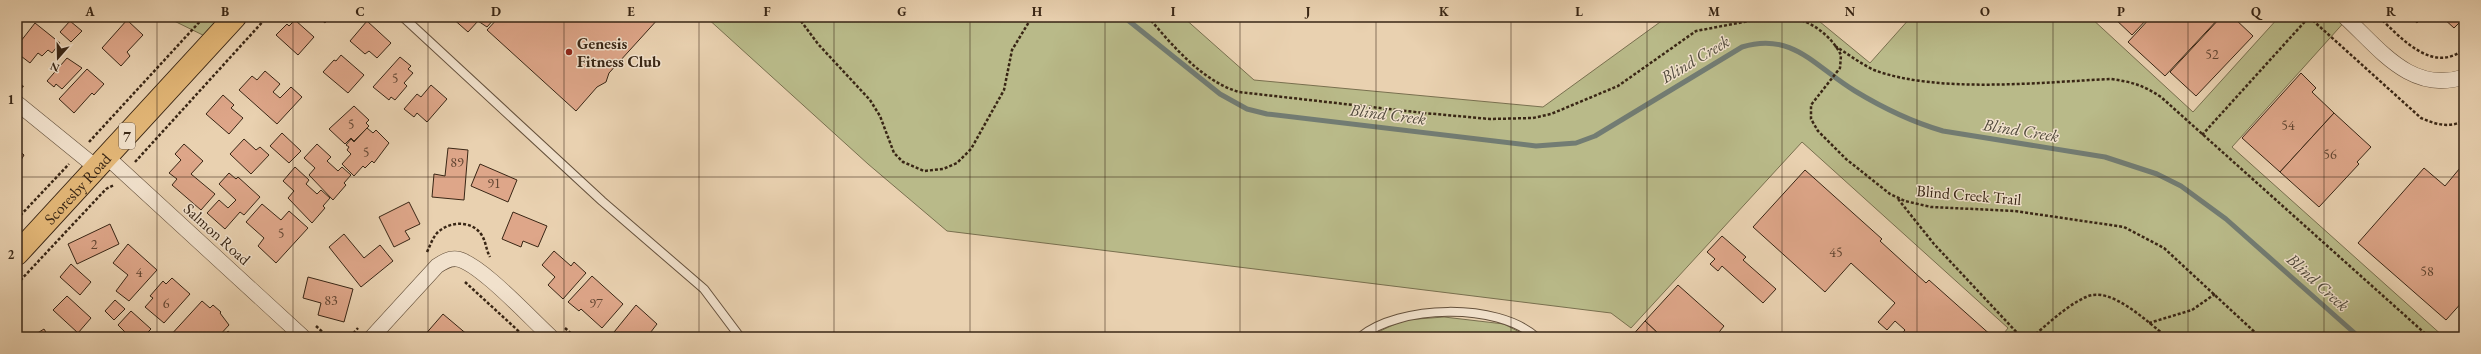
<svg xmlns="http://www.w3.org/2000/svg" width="2481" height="354" font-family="'EB Garamond',serif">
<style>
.green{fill:#b9ba89;stroke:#79704f}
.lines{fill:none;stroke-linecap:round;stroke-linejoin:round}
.stream{stroke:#727c73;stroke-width:5}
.building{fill:#dea689;stroke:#392615}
.service-casing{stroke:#65513c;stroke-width:10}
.minor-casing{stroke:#65513c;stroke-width:16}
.primary-casing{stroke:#392615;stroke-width:24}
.path{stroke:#392615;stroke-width:2.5;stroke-dasharray:3 2;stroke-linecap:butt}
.service{stroke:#f1e1cc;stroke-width:8}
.minor{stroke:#f1e1cc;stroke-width:15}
.primary{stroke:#e4b878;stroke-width:22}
.grid{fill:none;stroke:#392615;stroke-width:1;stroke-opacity:0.55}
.poi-dot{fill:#8f2418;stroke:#f1e1cc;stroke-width:1.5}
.labels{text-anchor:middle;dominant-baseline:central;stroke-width:3;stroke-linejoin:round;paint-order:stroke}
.number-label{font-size:14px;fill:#624632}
.shield{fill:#f1e1cc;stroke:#705e4c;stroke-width:1}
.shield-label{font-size:15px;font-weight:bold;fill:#392615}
.poi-label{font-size:16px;font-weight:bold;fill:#392615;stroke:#f1e1cc;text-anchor:start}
.street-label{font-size:16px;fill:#392615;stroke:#f1e1cc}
.water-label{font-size:17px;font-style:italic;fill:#514a3c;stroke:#f1e1cc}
.neatline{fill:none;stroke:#392615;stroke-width:1.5}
.grid-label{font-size:13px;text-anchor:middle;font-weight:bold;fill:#392615}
</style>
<rect width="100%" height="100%" fill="#e9d1b0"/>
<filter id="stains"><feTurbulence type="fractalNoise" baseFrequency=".005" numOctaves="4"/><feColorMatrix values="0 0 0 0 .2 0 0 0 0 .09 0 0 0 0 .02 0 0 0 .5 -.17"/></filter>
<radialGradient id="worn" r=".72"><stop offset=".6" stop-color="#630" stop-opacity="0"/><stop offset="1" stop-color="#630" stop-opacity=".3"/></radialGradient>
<g class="green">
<polygon points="166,17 234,17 213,40"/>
<polygon points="706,17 1183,17 1254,80 1543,107 1667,17 1814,17 1870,63 1911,17 2090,17 2193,112 2279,17 2345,17 2347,19 2232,147 2444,337 2001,337 2008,328 1802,142 1631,328 1611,313 947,231 868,164"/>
<polygon points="1444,317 1504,324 1529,337 1367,337 1404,320"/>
</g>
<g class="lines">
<path class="stream" d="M1124 17 1220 94 1247 109 1267 114 1536 146 1576 143 1595 136 1742 47C1793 31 1816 68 1855 91 1883 108 1912 122 1943 131L2105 157 2157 174 2181 186 2226 219 2359 337"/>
</g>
<g class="building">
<polygon points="17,17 24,17 19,26 17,25"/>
<polygon points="318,17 330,17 325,23"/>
<polygon points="451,17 496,17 487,27 478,21 468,32"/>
<polygon points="499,17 657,17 659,18 609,73 606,82 597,87 576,111 487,30"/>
<polygon points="2113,17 2149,17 2132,35"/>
<polygon points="2151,17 2220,17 2165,76 2128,42"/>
<polygon points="2221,17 2233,17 2253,36 2196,96 2170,72"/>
<polygon points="2410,17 2422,17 2417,23"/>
<polygon points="2442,17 2464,17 2464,18 2454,28"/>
<polygon points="127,20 143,35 127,52 130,56 121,66 102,48"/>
<polygon points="295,20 314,37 298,55 276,35 287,24 289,26"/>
<polygon points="70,21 82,31 71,42 60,32"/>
<polygon points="367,21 391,43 377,58 369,51 365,54 350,41"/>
<polygon points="35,23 60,43 52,53 48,50 42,56 38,53 30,63 17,53 17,46"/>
<polygon points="341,55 364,75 348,93 323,72 334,60 336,61"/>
<polygon points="400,57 411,66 408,69 413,73 404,83 407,86 395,100 391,97 389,100 373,87"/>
<polygon points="67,58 82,68 62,89 56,84 54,87 47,81"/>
<polygon points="87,69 104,84 94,95 92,93 74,113 59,99"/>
<polygon points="265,71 280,84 273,92 280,98 291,87 302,97 277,124 239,90 252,76 257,80"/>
<polygon points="2301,73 2316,88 2312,92 2334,113 2280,172 2242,138"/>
<polygon points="431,85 447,99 427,122 417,113 414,117 404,109 417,94 421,97"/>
<polygon points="223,95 234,105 231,108 243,118 229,134 206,114"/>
<polygon points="354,106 369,120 366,123 369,126 354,141 351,138 345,144 329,129"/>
<polygon points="2334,113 2371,147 2357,162 2359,164 2319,207 2280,172"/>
<polygon points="367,128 373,133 376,130 389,143 374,163 372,161 365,168 363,166 354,176 342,164 351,154 347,150 349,147 346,145 351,139 354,142"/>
<polygon points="282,133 301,151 289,163 270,146"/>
<polygon points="244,139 256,150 260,147 269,155 251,174 230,154"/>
<polygon points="184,144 203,161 191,174 215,194 201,210 172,185 177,179 169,173 181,160 175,154"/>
<polygon points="317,144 331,157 327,161 338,171 342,167 351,175 344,183 346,185 333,200 309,175 315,168 304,158"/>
<polygon points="448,148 468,150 464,200 432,197 434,174 445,176"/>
<polygon points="17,149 24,155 17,167"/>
<polygon points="480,164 517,180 508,202 471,186"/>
<polygon points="295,167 309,180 306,184 317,194 321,190 330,198 323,206 325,208 312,223 288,198 294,191 283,181"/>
<polygon points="2424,168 2445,186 2460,168 2464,172 2464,300 2446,320 2358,243"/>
<polygon points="1805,170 1882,239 1880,241 1926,283 1929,280 1993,337 1899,337 1905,330 1895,321 1887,330 1878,322 1895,303 1851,263 1825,292 1753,227"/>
<polygon points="229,173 236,179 238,177 260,197 244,215 240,212 225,229 207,213 219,200 228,208 236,200 219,184"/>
<polygon points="409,202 420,224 405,231 410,239 394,247 379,217"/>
<polygon points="262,204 281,220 289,211 308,228 276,263 258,246 264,238 246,222"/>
<polygon points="513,212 547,226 538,247 523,241 521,247 502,239"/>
<polygon points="110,224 119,244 77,264 68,244"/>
<polygon points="344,234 364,258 380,245 393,261 361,287 329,247"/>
<polygon points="1722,236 1746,257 1743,260 1776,289 1763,303 1722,266 1718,271 1710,264 1715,259 1707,252"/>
<polygon points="128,244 157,270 129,301 116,291 128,275 113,263"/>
<polygon points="554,251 571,266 574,262 586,273 563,299 548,285 555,277 542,265"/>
<polygon points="71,264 91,282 80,295 60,277"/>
<polygon points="592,276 623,304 602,328 581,309 579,311 568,302"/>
<polygon points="308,277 353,289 344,322 318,315 321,303 303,298"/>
<polygon points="172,278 190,294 164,323 145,307 153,298 150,296 163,281 166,284"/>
<polygon points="1678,285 1724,326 1715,337 1662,337 1645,321"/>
<polygon points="67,296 91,318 78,333 53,310"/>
<polygon points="115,300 125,309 114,320 105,311"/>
<polygon points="202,301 210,308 213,305 221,312 220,313 229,325 218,337 169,337"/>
<polygon points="636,305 657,324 647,337 610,337"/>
<polygon points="2464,310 2464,321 2459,316"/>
<polygon points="131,311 151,329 148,332 151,334 149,337 127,337 128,335 118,325"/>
<polygon points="443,314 469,336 468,337 423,337"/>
<polygon points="1645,321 1662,337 1631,337"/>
<polygon points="44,329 49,337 31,337"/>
<polygon points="228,331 235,337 222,337"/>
</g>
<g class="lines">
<g class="service-casing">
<g id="service">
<polyline points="403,17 602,201 704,289 740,337"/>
<path d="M1360 337C1399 305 1497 302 1536 337"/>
</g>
</g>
<g class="minor-casing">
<g id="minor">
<path d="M2345 17C2380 49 2411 94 2464 77"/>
<polyline points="17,103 97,168"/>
<polyline points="107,157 303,337"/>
<path d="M372 337 437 266C443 262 449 258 457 259 479 262 532 320 551 337"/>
</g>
</g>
<g class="primary-casing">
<g id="primary">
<path id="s1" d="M17 254 235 17"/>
</g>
</g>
<g class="path">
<polyline points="798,17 818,44 870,100 880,116 894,153 903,162 924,171 943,169 957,163 971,149 1004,90 1012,50 1032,17"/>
<path d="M1148 17C1173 46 1202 81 1239 92L1424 113 1490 119 1533 118 1551 114 1618 86 1696 31 1770 17"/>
<path d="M1787 17C1809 19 1831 35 1841 55L1840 68 1811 105V119L1818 131 1846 159 1890 194 1905 201 1931 207 2015 211 2124 227 2164 248 2260 337"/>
<path d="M2309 17 2421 118C2435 124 2450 129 2464 120"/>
<path d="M2379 17C2400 37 2433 75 2464 49"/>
<path d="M1835 46C1848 54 1861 64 1874 70 1938 94 2043 82 2111 79 2132 82 2143 85 2161 97L2429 337"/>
<polyline points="17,82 24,88"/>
<polyline points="2202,135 2309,17"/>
<polyline points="89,142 204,17"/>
<polyline points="135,162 267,17"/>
<polyline points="1898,199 1934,244 2021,337"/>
<polyline points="17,219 69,164"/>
<path d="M427 252C430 246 432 239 437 233 449 221 471 220 481 234 486 241 486 250 490 257"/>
<polyline points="465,282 525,337"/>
<polyline points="17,284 106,189 114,185"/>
<polyline points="2149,323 2192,310 2215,294"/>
<polyline points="316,326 328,337"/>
<polyline points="565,328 575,337"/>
<polyline points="350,337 358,328"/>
<polyline points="1804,337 1822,337"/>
<path d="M2032 337C2048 324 2066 306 2086 297 2111 285 2148 323 2167 337"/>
</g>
<use href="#service" class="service"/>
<use href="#minor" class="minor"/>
<use href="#primary" class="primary"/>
</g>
<path class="grid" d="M157 17V337M293 17V337M428 17V337M564 17V337M699 17V337M834 17V337M970 17V337M1105 17V337M1240 17V337M1376 17V337M1511 17V337M1647 17V337M1782 17V337M1917 17V337M2053 17V337M2188 17V337M2324 17V337M17 177H2464"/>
<circle class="poi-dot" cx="569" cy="52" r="4"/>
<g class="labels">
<g class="number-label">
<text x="2212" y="54">52</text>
<text x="395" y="78">5</text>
<text x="351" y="124">5</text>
<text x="2288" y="125">54</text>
<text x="366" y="152">5</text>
<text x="2330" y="154">56</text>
<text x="457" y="162">89</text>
<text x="494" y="183">91</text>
<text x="281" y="233">5</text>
<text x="94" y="244">2</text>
<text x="1836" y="252">45</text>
<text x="2427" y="271">58</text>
<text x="139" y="272">4</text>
<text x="331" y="300">83</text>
<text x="166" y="303">6</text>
<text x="596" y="303">97</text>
</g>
<rect class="shield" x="119" y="123" width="16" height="26" rx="3"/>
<g class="shield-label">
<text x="127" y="136">7</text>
</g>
<g class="poi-label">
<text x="577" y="43">Genesis<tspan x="577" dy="18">Fitness Club</tspan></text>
</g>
<g class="street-label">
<text stroke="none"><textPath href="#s1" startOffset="89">Scoresby Road</textPath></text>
<text transform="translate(1969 195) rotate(5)">Blind Creek Trail</text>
<text transform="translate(217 234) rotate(42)">Salmon Road</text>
</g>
<g class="water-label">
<text transform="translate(1695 59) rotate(-31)">Blind Creek</text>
<text transform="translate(1388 114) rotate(7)">Blind Creek</text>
<text transform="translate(2021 130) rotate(9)">Blind Creek</text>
<text transform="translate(2318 282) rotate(42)">Blind Creek</text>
</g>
</g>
<rect width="2481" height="354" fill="none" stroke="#e9d1b0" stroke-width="44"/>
<g transform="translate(58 58) rotate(200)" stroke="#f1e1cc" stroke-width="3" paint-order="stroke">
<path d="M0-3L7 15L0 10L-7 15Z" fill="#392615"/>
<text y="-6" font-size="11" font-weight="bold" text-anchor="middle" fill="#392615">N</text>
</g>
<rect x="22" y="22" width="2437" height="310" class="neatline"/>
<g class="grid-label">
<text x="90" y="16">A</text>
<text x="225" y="16">B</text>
<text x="360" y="16">C</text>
<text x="496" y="16">D</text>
<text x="631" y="16">E</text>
<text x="767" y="16">F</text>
<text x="902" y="16">G</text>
<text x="1037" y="16">H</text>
<text x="1173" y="16">I</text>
<text x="1308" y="16">J</text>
<text x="1444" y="16">K</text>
<text x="1579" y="16">L</text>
<text x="1714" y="16">M</text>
<text x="1850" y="16">N</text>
<text x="1985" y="16">O</text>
<text x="2121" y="16">P</text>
<text x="2256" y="16">Q</text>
<text x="2391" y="16">R</text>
<text x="11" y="104">1</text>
<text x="11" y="259">2</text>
</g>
<rect width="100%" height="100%" filter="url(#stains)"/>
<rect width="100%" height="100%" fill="url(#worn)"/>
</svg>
